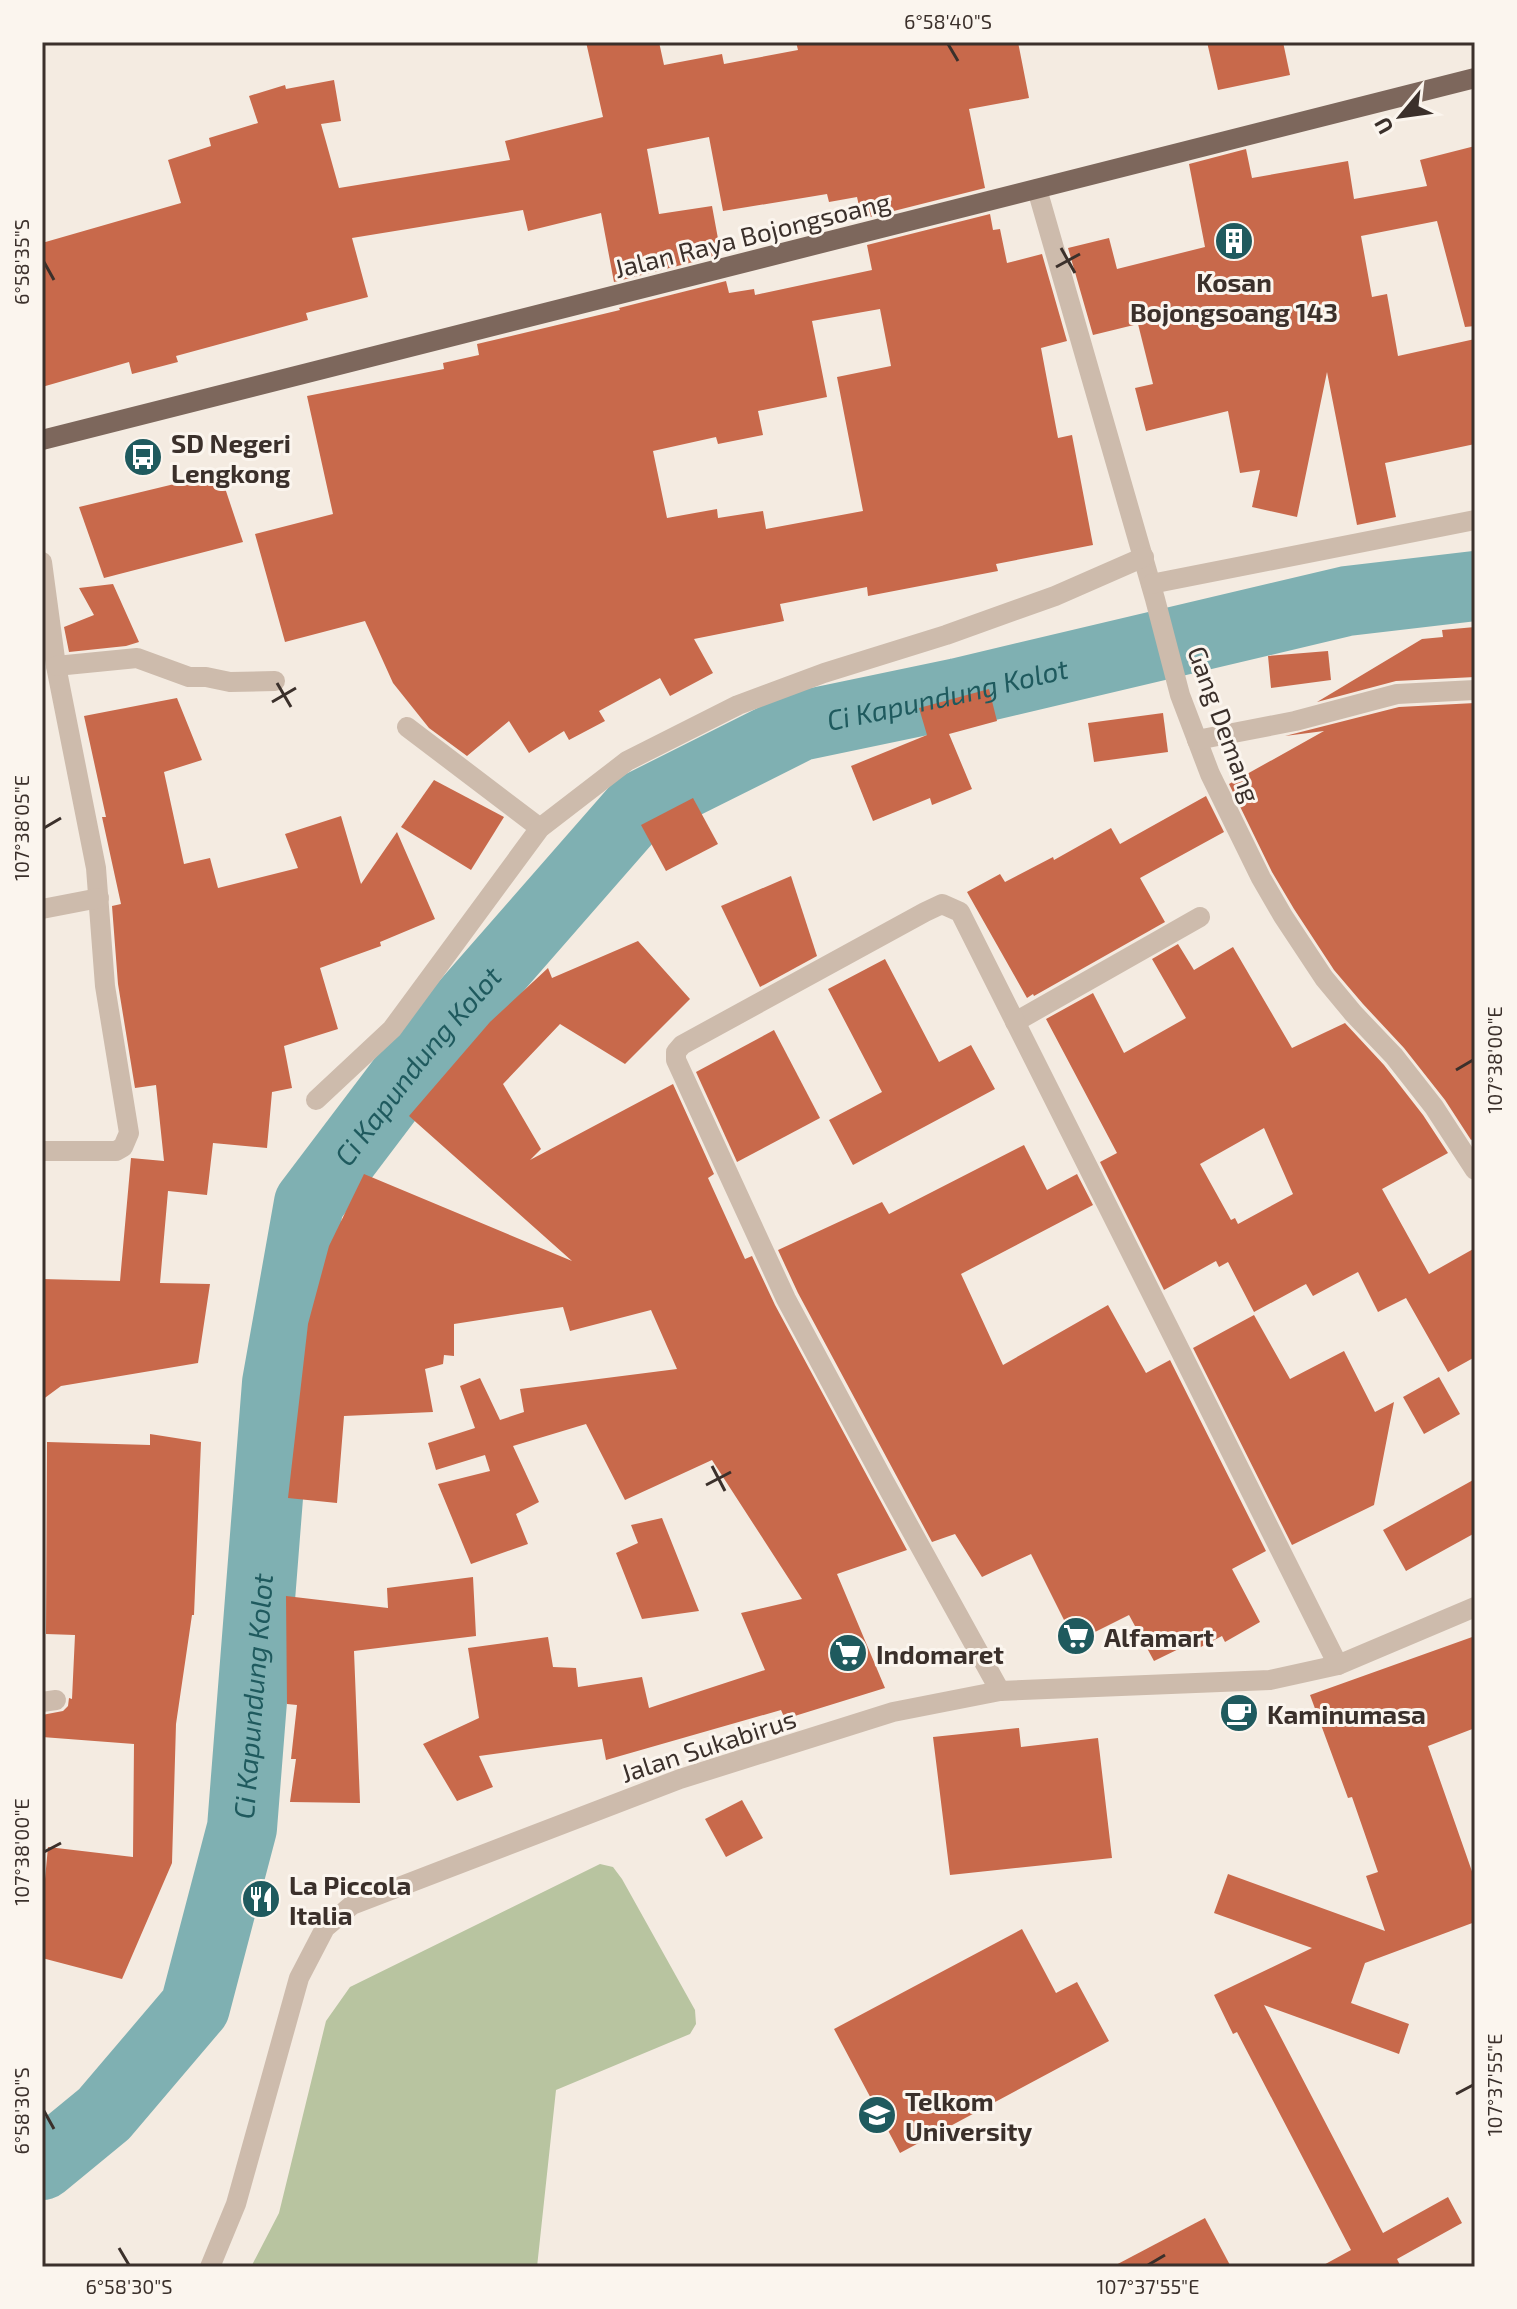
<svg xmlns="http://www.w3.org/2000/svg" width="1517" height="2309" font-family="'Exo 2',sans-serif">
<style>
.green{fill:#b8c4a0}
.lines{fill:none;stroke-linecap:round;stroke-linejoin:round}
.river{stroke:#7fb0b2;stroke-width:70}
.building{fill:#c8694b;fill-rule:evenodd}
.minor{stroke:#cdbbac;stroke-width:20}
.major{stroke:#7d675c;stroke-width:20}
.ticks{fill:none;stroke:#3b302b;stroke-width:3}
.labels{text-anchor:middle;dominant-baseline:central;stroke-width:6;stroke-linejoin:round;paint-order:stroke}
.street-label{font-size:26px;fill:#3b302b;stroke:#fbf5ee}
.poi-label{font-size:26px;font-weight:bold;fill:#3b302b;stroke:#fbf5ee;text-anchor:start}
.water-label{font-size:28px;font-style:italic;fill:#1f5a5e;stroke:#fbf5ee}
.neatline{fill:none;stroke:#3b302b;stroke-width:3}
.ticks-label{font-size:20px;text-anchor:middle;fill:#3b302b}
</style>
<rect width="100%" height="100%" fill="#f4ebe1"/>
<polygon class="green" points="600,1864 613,1867 622,1879 695,2010 696,2024 690,2034 556,2090 537,2267 251,2267 279,2213 326,2021 350,1987"/>
<g class="lines">
<path class="river" id="s1" d="M42 2165 104 2114 195 2007 242 1828 277 1383 309 1203 421 1055 638 807 800 726 958 693 1347 601 1475 586"/>
</g>
<g class="building">
<polygon points="586,42 659,42 664,65 722,54 724,64 798,50 796,42 1018,42 1029,98 969,109 985,188 862,219 857,197 829,202 827,194 723,211 709,137 647,149 659,214 712,206 721,255 614,282 601,213 528,231 523,210 352,238 368,297 306,313 308,320 176,356 178,362 132,374 129,362 42,387 42,243 181,203 168,160 211,146 209,138 258,123 249,96 285,85 286,89 334,80 341,121 321,124 339,188 510,160 505,141 603,117"/>
<polygon points="1207,42 1283,42 1290,75 1218,90"/>
<polygon points="1475,146 1475,326 1465,327 1437,221 1361,236 1372,297 1387,294 1398,356 1475,339 1475,444 1385,463 1396,517 1357,525 1327,372 1297,517 1252,507 1260,470 1240,473 1228,411 1146,431 1135,388 1153,384 1138,324 1093,335 1068,248 1109,238 1117,269 1205,247 1189,164 1246,149 1252,178 1348,161 1354,199 1427,186 1420,160"/>
<path d="M990 214 993 230 1000 229 1007 263 1042 254 1067 341 1041 348 1058 438 1072 435 1093 545 996 564 998 571 868 596 867 587 780 604 784 621 694 639 713 673 670 696 660 678 599 711 605 721 569 740 564 731 529 753 509 721 467 756 429 728 393 683 365 621 285 642 255 534 333 514 307 396 444 369 443 363 479 355 477 344 620 310 619 308 726 281 729 293 754 289 755 295 872 270 867 245ZM880 309 891 366 837 377 863 511 766 529 763 511 718 518 717 509 667 518 653 451 716 437 718 444 763 435 758 411 827 397 812 321Z"/>
<polygon points="220,473 243,542 104,578 79,507"/>
<polygon points="113,584 139,642 126,646 69,652 64,627 94,615 79,588"/>
<polygon points="1475,627 1475,677 1396,681 1317,702 1422,639 1443,637 1442,630"/>
<polygon points="1328,651 1331,680 1271,688 1268,656"/>
<polygon points="989,689 997,721 949,734 972,789 932,805 930,798 873,821 851,766 927,735 919,708"/>
<polygon points="177,698 202,760 164,772 184,864 210,858 218,888 298,868 285,834 341,816 361,884 397,832 435,919 380,942 381,946 320,968 338,1029 284,1046 292,1088 272,1092 267,1148 213,1143 207,1195 168,1191 160,1283 210,1284 198,1363 61,1386 42,1400 42,1279 120,1281 131,1158 164,1161 156,1085 135,1088 118,984 112,906 121,904 102,817 106,817 84,716"/>
<polygon points="1475,703 1475,1138 1471,1140 1445,1100 1404,1048 1363,1004 1334,970 1294,909 1272,872 1229,784 1324,731 1285,736 1399,707"/>
<polygon points="1163,713 1168,752 1094,762 1088,723"/>
<polygon points="434,780 504,817 471,870 401,827"/>
<polygon points="1206,796 1224,832 1140,878 1165,922 1034,996 1033,994 1027,998 967,892 1000,874 1005,882 1053,857 1054,860 1111,828 1120,844"/>
<polygon points="693,798 718,844 666,871 641,825"/>
<polygon points="791,876 817,956 760,987 721,906"/>
<polygon points="638,941 690,999 625,1064 560,1024 503,1084 541,1149 530,1160 673,1084 714,1174 708,1178 745,1259 752,1256 775,1305 907,1550 837,1574 885,1688 785,1719 781,1710 606,1760 602,1739 479,1756 493,1787 457,1801 423,1744 479,1718 468,1648 548,1637 553,1667 576,1668 578,1687 642,1677 649,1708 765,1670 741,1613 802,1599 712,1460 625,1500 586,1424 513,1446 539,1502 516,1514 528,1544 471,1564 438,1484 490,1471 485,1455 436,1470 428,1443 475,1428 460,1386 480,1378 500,1420 524,1412 520,1389 677,1369 651,1310 570,1331 563,1307 454,1324 454,1356 444,1355 443,1364 425,1369 433,1412 344,1416 337,1503 288,1498 308,1324 329,1246 364,1174 572,1261 409,1116 490,1022 548,968 552,978"/>
<path d="M1178 944 1194 970 1233 947 1292 1048 1345 1023 1384 1065 1423 1115 1448 1153 1382 1189 1429 1274 1475 1248V1357L1448 1372 1406 1298 1378 1312 1358 1272 1313 1296 1306 1284 1254 1312 1228 1262 1219 1267 1216 1261 1164 1290 1100 1162 1117 1153 1046 1019 1093 993 1124 1053 1186 1018 1152 959ZM1264 1128 1293 1194 1238 1224 1235 1218 1231 1220 1200 1164Z"/>
<polygon points="885,959 939,1062 971,1045 995,1089 853,1165 829,1120 882,1092 828,989"/>
<polygon points="774,1030 820,1118 737,1162 696,1072"/>
<polygon points="1024,1145 1047,1190 1077,1174 1093,1205 961,1274 1003,1365 1108,1305 1146,1373 1170,1360 1266,1551 1232,1569 1260,1622 1225,1642 1222,1636 1197,1649 1193,1642 1154,1661 1129,1615 1075,1642 1031,1554 982,1577 955,1534 932,1542 798,1293 778,1250 882,1202 889,1214"/>
<polygon points="1254,1315 1290,1379 1344,1351 1375,1412 1394,1402 1374,1505 1292,1545 1193,1348"/>
<polygon points="1439,1377 1460,1414 1424,1434 1403,1397"/>
<polygon points="150,1434 201,1442 194,1615 192,1615 176,1724 172,1863 122,1979 42,1958 42,1911 48,1847 133,1857 134,1744 42,1737 42,1715 63,1711 68,1706 69,1698 72,1699 75,1635 46,1634 47,1442 150,1445"/>
<polygon points="1475,1479 1475,1533 1406,1571 1383,1530"/>
<polygon points="662,1518 699,1611 642,1619 616,1553 638,1543 631,1525"/>
<polygon points="473,1577 476,1636 354,1651 360,1803 290,1802 296,1759 291,1759 297,1705 287,1704 286,1596 388,1608 387,1588"/>
<polygon points="1475,1636 1475,1728 1428,1746 1475,1880 1475,1922 1365,1963 1351,2003 1409,2024 1399,2054 1264,2005 1383,2233 1448,2197 1462,2223 1397,2259 1401,2267 1320,2267 1351,2250 1237,2032 1233,2034 1214,1995 1312,1948 1214,1913 1228,1874 1385,1931 1366,1876 1378,1872 1352,1797 1348,1798 1310,1695"/>
<polygon points="1019,1728 1021,1747 1098,1738 1112,1858 950,1875 933,1737"/>
<polygon points="742,1800 763,1838 726,1857 705,1819"/>
<polygon points="1022,1929 1056,1993 1077,1982 1109,2041 900,2153 834,2029"/>
<polygon points="1205,2218 1231,2267 1112,2267"/>
</g>
<g class="lines">
<g class="minor">
<polyline points="1037,189 1155,599 1180,695 1210,774 1261,878 1283,916 1324,978 1353,1013 1394,1056 1434,1107 1475,1170"/>
<polyline points="42,562 56,666 96,868 105,986 129,1133 123,1147 116,1151 42,1151"/>
<polyline points="1151,584 1475,520"/>
<polyline points="56,666 137,658 189,677 206,677 230,682 275,681"/>
<polyline points="407,727 540,828"/>
<polyline points="1197,740 1295,721 1397,694 1475,690"/>
<polyline points="42,909 99,898"/>
<polyline points="1015,1022 1200,917"/>
<polyline points="316,1100 392,1029 540,828 627,761 738,705 824,673 946,635 1055,596 1144,557"/>
<polyline points="1000,1691 884,1481 786,1299 676,1060 676,1052 682,1045 925,912 942,904 960,912 1338,1665"/>
<polyline points="42,1702 56,1700"/>
<polyline points="210,2267 236,2204 299,1978 325,1928 352,1905 680,1779 893,1712 1000,1691 1270,1680 1338,1665 1475,1607"/>
</g>
<polyline class="major" points="42,440 1475,78"/>
</g>
<path class="ticks" d="M948 44 958 61M1061 248 1075 273M44 262 54 280M1056 267 1080 254M277 683 291 707M272 702 296 688M44 828 61 818M1456 1070 1473 1060M712 1466 725 1491M706 1485 731 1472M44 1852 61 1843M1456 2094 1473 2085M44 2111 54 2129M119 2248 129 2265M1148 2265 1165 2255"/>
<defs>
<g id="building-disc" transform="scale(2)"><circle r="9.5" fill="#1f5a5e" stroke="#fbf5ee"/><path d="M-4-6H4V6H1V3H-1V6H-4ZM-2.5-4.3h1.7v1.8h-1.7ZM.8-4.3h1.7v1.8H.8ZM-2.5-1h1.7V.8h-1.7ZM.8-1h1.7V.8H.8Z" fill="#fff"/></g>
<g id="bus-disc" transform="scale(2)"><circle r="9.5" fill="#1f5a5e" stroke="#fbf5ee"/><path d="M-5-6H5V4H4V6H2V4H-2V6H-4V4H-5ZM-3.5-4V0h7V-4ZM-3.5 1.2v1.5H-2V1.2ZM2 1.2v1.5H3.5V1.2Z" fill="#fff"/></g>
<g id="supermarket-disc" transform="scale(2)"><circle r="9.5" fill="#1f5a5e" stroke="#fbf5ee"/><path d="M-6-5.5h2.5l.6 2H6L4.5 2H-2.5L-4.4-4H-6ZM-1.5 3.2a1.3 1.3 0 1 0 .1 0ZM3 3.2a1.3 1.3 0 1 0 .1 0Z" fill="#fff"/></g>
<g id="cafe-disc" transform="scale(2)"><circle r="9.5" fill="#1f5a5e" stroke="#fbf5ee"/><path d="M-5.5-4.5H6V0H3Q3 3.5 0 3.5H-2.5Q-5.5 3.5-5.5 0ZM3-3.2v2h1.7v-2ZM-6 4.5H4V6H-6Z" fill="#fff"/></g>
<g id="restaurant-disc" transform="scale(2)"><circle r="9.5" fill="#1f5a5e" stroke="#fbf5ee"/><path d="M-5-6h1v4h1v-4h1v4h1v-4h1v5L-1.5 .5V6h-2V.5L-5-1ZM5-6V6H3V1.5H1.5Q1.5-4 5-6Z" fill="#fff"/></g>
<g id="university-disc" transform="scale(2)"><circle r="9.5" fill="#1f5a5e" stroke="#fbf5ee"/><path d="M0-5L7-2L0 1L-7-2ZM-4 1L0 2.5L4 1V4Q0 6-4 4Z" fill="#fff"/></g>
</defs>
<g fill-rule="evenodd">
<use href="#building-disc" x="1234" y="241"/>
<use href="#bus-disc" x="143" y="457"/>
<use href="#supermarket-disc" x="1076" y="1636"/>
<use href="#supermarket-disc" x="848" y="1653"/>
<use href="#cafe-disc" x="1239" y="1713"/>
<use href="#restaurant-disc" x="261" y="1899"/>
<use href="#university-disc" x="877" y="2115"/>
</g>
<g class="labels">
<g class="street-label">
<text transform="translate(752 234) rotate(-14)">Jalan Raya Bojongsoang</text>
<text transform="translate(1225 724) rotate(70)">Gang Demang</text>
<text transform="translate(708 1745) rotate(-18)">Jalan Sukabirus</text>
</g>
<g class="poi-label">
<text x="1234" y="281" text-anchor="middle">Kosan<tspan x="1234" dy="30">Bojongsoang 143</tspan></text>
<text x="171" y="442">SD Negeri<tspan x="171" dy="30">Lengkong</tspan></text>
<text x="1104" y="1636">Alfamart</text>
<text x="876" y="1653">Indomaret</text>
<text x="1267" y="1713">Kaminumasa</text>
<text x="289" y="1884">La Piccola<tspan x="289" dy="30">Italia</tspan></text>
<text x="905" y="2100">Telkom<tspan x="905" dy="30">University</tspan></text>
</g>
<g class="water-label">
<text stroke="none"><textPath href="#s1" startOffset="1882">Ci Kapundung Kolot</textPath></text>
<text stroke="none"><textPath href="#s1" startOffset="1210">Ci Kapundung Kolot</textPath></text>
<text stroke="none"><textPath href="#s1" startOffset="538">Ci Kapundung Kolot</textPath></text>
</g>
</g>
<rect width="1517" height="2309" fill="none" stroke="#fbf5ee" stroke-width="88"/>
<g transform="translate(1401 116) rotate(241)" stroke="#fbf5ee" stroke-width="6" paint-order="stroke">
<path d="M0-6L14 30L0 20L-14 30Z" fill="#3b302b"/>
<text y="-12" font-size="22" font-weight="bold" text-anchor="middle" fill="#3b302b">U</text>
</g>
<rect x="44" y="44" width="1429" height="2221" class="neatline"/>
<g class="ticks-label">
<text x="948" y="29">6°58'40"S</text>
<text transform="translate(22 262) rotate(-90)" y="7">6°58'35"S</text>
<text transform="translate(22 828) rotate(-90)" y="7">107°38'05"E</text>
<text transform="translate(1495 1060) rotate(-90)" y="7">107°38'00"E</text>
<text transform="translate(22 1852) rotate(-90)" y="7">107°38'00"E</text>
<text transform="translate(1495 2085) rotate(-90)" y="7">107°37'55"E</text>
<text transform="translate(22 2111) rotate(-90)" y="7">6°58'30"S</text>
<text x="129" y="2294">6°58'30"S</text>
<text x="1148" y="2294">107°37'55"E</text>
</g>
</svg>
